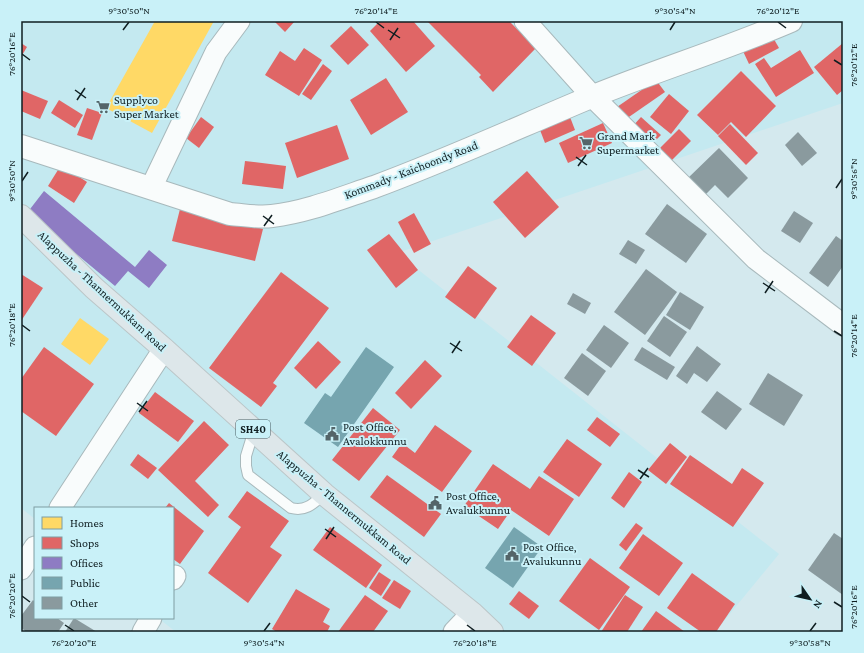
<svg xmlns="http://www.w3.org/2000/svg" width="864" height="653" font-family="'Crimson Pro',serif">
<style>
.built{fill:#c4e9f0}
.homes{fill:#ffd966}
.shops{fill:#e06666}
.offices{fill:#8e7cc3}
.public{fill:#76a5af}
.building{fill:#8a9a9e}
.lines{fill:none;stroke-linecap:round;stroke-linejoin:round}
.service-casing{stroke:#a8b9bc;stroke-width:12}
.minor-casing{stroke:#a8b9bc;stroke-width:23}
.secondary-casing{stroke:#a8b9bc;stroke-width:24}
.primary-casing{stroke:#bbc6c8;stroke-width:24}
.service{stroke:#f9fcfc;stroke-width:10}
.minor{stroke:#f9fcfc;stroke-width:21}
.secondary{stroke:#f9fcfc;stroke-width:22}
.primary{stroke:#dde7ea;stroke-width:22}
.ticks{fill:none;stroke:#0f1e21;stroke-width:1.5}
.labels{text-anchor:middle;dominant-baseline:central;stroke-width:4;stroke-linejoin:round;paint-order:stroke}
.shield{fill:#c9f1f8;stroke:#475d62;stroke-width:1}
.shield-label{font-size:11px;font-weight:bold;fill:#0f1e21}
.poi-label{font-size:12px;fill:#0f1e21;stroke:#c9f1f8;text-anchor:start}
.street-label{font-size:12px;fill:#0f1e21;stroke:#c9f1f8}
.neatline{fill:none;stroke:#0f1e21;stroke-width:1.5}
.ticks-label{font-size:10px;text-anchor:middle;fill:#0f1e21}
</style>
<rect width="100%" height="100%" fill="#d4e9ee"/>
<polygon class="built" points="21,21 843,21 843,103 397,253 779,554 715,632 176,632 158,618 173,618 173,508 35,508 35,519 21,508"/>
<g class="homes">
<polygon points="155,21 214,21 152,133 106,108"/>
<polygon points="80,318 109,339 90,365 61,344"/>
</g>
<g class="shops">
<polygon points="274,21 295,21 285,32"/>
<polygon points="380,21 413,21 435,46 406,72 370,31"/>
<polygon points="427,21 509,21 536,48 493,92 479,77 481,75"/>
<polygon points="351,26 369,45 348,65 330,46"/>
<polygon points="771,34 779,48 749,64 742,49"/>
<polygon points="21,43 27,47 21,57"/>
<polygon points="843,43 843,90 837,95 814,67"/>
<polygon points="304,48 322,60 299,96 265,75 280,51 295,61"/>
<polygon points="800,50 814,73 776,97 755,64 764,58 771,68"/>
<polygon points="323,64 332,71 311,100 302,94"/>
<polygon points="741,71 776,106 746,137 731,122 718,135 697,115"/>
<polygon points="386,78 408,112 371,135 350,100"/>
<polygon points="656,80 665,92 626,119 617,107"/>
<polygon points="21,90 48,101 40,119 21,111"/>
<polygon points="669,94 689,111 671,134 650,117"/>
<polygon points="59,100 83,115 75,128 51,113"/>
<polygon points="87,108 102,113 92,140 77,135"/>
<polygon points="201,117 214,127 199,148 186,138"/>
<polygon points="570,117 575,130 545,143 540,130"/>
<polygon points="641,117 661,135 651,145 632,127"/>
<polygon points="603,123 612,143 568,163 559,143"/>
<polygon points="730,124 758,153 746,165 718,136"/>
<polygon points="337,125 349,159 297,178 285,143"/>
<polygon points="679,129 691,141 671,161 659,149"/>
<polygon points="245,161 286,166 283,189 242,184"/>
<polygon points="61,165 87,182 74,203 48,186"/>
<polygon points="527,171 559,207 525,238 493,202"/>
<polygon points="180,209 263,229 255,261 172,241"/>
<polygon points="414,213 431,244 414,253 398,222"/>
<polygon points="389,234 418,270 396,288 367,250"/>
<polygon points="468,266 497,288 475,319 445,297"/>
<polygon points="281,272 329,308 273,383 277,386 261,407 209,368"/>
<polygon points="21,274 43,288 21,321"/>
<polygon points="531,315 556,333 532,366 507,347"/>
<polygon points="318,341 341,362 316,389 294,368"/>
<polygon points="44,347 94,384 56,436 21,411 21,379"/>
<polygon points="425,360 442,376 411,409 395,393"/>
<polygon points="155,392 194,421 178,442 139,413"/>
<polygon points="373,408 400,430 359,481 332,460"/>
<polygon points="597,417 620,434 610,447 587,430"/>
<polygon points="204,421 229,445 195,481 219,505 208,517 158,470"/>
<polygon points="435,425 472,451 442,492 392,457 402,443 415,453"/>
<polygon points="567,439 602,464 579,497 543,472"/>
<polygon points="670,443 687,457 666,484 648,470"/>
<polygon points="138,454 157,468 148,479 130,465"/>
<polygon points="690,455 732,484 742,468 764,483 733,527 670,484"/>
<polygon points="493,464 530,489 539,476 574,499 549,536 511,510 498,529 464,506"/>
<polygon points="629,472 642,482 624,508 611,498"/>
<polygon points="387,475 441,514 424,537 370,497"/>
<polygon points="247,491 289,521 270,547 282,555 248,603 208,573 241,527 228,517"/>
<polygon points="169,503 204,531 180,564 173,559 173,508 165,508"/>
<polygon points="636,523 643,528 626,551 619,545"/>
<polygon points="330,527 382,565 366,588 313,550"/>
<polygon points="643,534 683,563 659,596 619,568"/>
<polygon points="590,558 630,587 599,630 559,601"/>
<polygon points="379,572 391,580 381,596 369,588"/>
<polygon points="692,573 735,604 716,632 701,632 667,608"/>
<polygon points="394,580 411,591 400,609 382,598"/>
<polygon points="296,589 330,609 323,622 330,626 327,632 277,632 272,629"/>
<polygon points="519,591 539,606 529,619 509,604"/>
<polygon points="365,595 388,611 373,632 338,632"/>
<polygon points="625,595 643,607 627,632 601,632"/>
<polygon points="656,611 685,632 641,632"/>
</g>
<polygon class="offices" points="44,191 135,267 149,250 167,265 149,288 128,271 115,286 27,213"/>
<g class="public">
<polygon points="366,347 394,367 338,447 304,423 325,393 331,397"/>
<polygon points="514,527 542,547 513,588 485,568"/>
</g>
<g class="building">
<polygon points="798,132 817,153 802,166 785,145"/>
<polygon points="719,148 748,178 728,198 715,185 704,196 687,179"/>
<polygon points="667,204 707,234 686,263 645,234"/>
<polygon points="794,211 813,223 800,243 781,231"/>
<polygon points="836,236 843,241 843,266 828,287 809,273"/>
<polygon points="628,240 645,250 636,264 619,254"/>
<polygon points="646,269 677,292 645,335 614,312"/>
<polygon points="680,292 704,307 690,330 666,315"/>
<polygon points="573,293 591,303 585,314 567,304"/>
<polygon points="664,316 687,332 670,357 647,341"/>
<polygon points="604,325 629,343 611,368 586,350"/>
<polygon points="697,346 721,364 707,382 694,373 687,384 676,376"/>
<polygon points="642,347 675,367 667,380 634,360"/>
<polygon points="582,353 606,371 588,396 564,378"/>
<polygon points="768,373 803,395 784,426 749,404"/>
<polygon points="717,391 742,409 726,430 701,412"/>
<polygon points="834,533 843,539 843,595 808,570"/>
<polygon points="33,600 35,602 35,618 57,618 64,623 58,632 27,632 21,628 21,616"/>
<polygon points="74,618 97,632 65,632"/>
</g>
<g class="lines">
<g class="service-casing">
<path id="service" d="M254 430 246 456V466L248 475 291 508C306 512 314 503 324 494"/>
</g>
<g class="minor-casing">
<g id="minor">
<polyline points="525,21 593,97 756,259 843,325"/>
<polyline points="151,188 216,52 239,21"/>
<polyline points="60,508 164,349"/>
<polyline points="21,569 35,547"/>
<polyline points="173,579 175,576"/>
<polyline points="143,632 151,618"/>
<polyline points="454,632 472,613"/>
</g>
</g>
<g class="secondary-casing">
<path id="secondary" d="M21 146 230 214C244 215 258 218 272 216 307 212 341 198 374 187 447 160 519 127 591 97 657 70 726 49 791 21"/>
</g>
<g class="primary-casing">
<polyline id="primary" points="21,216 94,288 164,349 324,494 472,613 492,632"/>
</g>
<use href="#service" class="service"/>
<use href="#minor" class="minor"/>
<use href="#secondary" class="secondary"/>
<use href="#primary" class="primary"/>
</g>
<path class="ticks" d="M376 22 384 28M778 22 786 28M123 30 129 22M388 30 400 38M670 30 675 22M390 40 398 28M22 54 30 60M834 60 842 65M75 90 86 98M77 100 85 88M576 157 587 165M578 166 586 155M22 181 28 172M836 188 842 179M263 216 274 224M264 226 272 215M763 283 775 291M765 293 773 281M22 325 30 331M834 331 842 336M450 343 462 351M452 353 460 341M137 403 148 411M139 412 147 401M638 470 649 477M640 479 648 468M325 529 336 537M326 539 334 527M22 596 30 602M834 602 842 607M65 625 74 631M467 625 475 631M264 631 270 623M810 631 816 623"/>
<defs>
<g id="supermarket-bare" transform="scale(1.08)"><path d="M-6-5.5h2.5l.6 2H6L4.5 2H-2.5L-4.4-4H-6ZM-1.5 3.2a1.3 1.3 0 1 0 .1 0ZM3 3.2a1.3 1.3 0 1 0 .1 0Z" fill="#546569" stroke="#c9f1f8" stroke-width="2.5" paint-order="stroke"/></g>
<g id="civic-bare" transform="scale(1.08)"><path d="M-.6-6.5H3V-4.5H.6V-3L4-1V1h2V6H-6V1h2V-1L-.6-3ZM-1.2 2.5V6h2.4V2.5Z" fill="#546569" stroke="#c9f1f8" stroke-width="2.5" paint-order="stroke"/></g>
</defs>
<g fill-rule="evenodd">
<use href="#supermarket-bare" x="103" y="107"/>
<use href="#supermarket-bare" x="586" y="143"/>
<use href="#civic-bare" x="332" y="434"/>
<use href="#civic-bare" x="435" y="503"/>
<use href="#civic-bare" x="512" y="554"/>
</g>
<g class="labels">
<rect class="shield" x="236" y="420" width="34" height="18" rx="3"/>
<g class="shield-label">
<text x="253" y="429">SH40</text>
</g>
<g class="poi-label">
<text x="114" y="100">Supplyco<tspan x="114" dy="14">Super Market</tspan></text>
<text x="597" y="136">Grand Mark<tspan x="597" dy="14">Supermarket</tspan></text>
<text x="343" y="427">Post Office,<tspan x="343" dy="14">Avalokkunnu</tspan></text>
<text x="446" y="496">Post Office,<tspan x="446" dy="14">Avalukkunnu</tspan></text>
<text x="523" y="547">Post Office,<tspan x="523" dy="14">Avalukunnu</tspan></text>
</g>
<g class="street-label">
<text transform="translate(411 170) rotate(-21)">Kommady - Kaichoondy Road</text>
<text transform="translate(102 291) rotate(43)">Alappuzha - Thannermukkam Road</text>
<text transform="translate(344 507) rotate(40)">Alappuzha - Thannermukkam Road</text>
</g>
</g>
<rect width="864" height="653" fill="none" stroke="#c9f1f8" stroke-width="44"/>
<rect x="34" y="507" width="140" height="112" fill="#c9f1f8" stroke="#7f9da2"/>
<rect x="42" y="517" width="20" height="12" fill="#ffd966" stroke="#7f9da2"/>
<text x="70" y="527" font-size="12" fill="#0f1e21">Homes</text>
<rect x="42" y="537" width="20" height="12" fill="#e06666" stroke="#7f9da2"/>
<text x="70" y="547" font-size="12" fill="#0f1e21">Shops</text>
<rect x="42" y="557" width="20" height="12" fill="#8e7cc3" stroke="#7f9da2"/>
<text x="70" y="567" font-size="12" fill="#0f1e21">Offices</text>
<rect x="42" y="577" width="20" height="12" fill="#76a5af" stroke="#7f9da2"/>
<text x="70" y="587" font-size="12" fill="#0f1e21">Public</text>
<rect x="42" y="597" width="20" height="12" fill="#8a9a9e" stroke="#7f9da2"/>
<text x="70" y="607" font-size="12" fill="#0f1e21">Other</text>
<g transform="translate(810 599) rotate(124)" stroke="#c9f1f8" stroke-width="3" paint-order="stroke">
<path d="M0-3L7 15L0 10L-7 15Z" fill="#0f1e21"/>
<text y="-6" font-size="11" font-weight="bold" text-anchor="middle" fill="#0f1e21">N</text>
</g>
<rect x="22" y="22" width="820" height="609" class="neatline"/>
<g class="ticks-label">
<text x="129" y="14">9°30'50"N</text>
<text x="376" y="14">76°20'14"E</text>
<text x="675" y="14">9°30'54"N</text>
<text x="778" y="14">76°20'12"E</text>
<text transform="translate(11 54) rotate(-90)" y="4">76°20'16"E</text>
<text transform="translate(853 65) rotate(-90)" y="4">76°20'12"E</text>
<text transform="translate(853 179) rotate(-90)" y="4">9°30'56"N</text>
<text transform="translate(11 181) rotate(-90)" y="4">9°30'50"N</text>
<text transform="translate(11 325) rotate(-90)" y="4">76°20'18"E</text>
<text transform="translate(853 336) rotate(-90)" y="4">76°20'14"E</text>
<text transform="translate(11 596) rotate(-90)" y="4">76°20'20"E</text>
<text transform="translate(853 607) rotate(-90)" y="4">76°20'16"E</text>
<text x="74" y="646">76°20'20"E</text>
<text x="264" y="646">9°30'54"N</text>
<text x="475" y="646">76°20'18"E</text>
<text x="810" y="646">9°30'58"N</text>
</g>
</svg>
